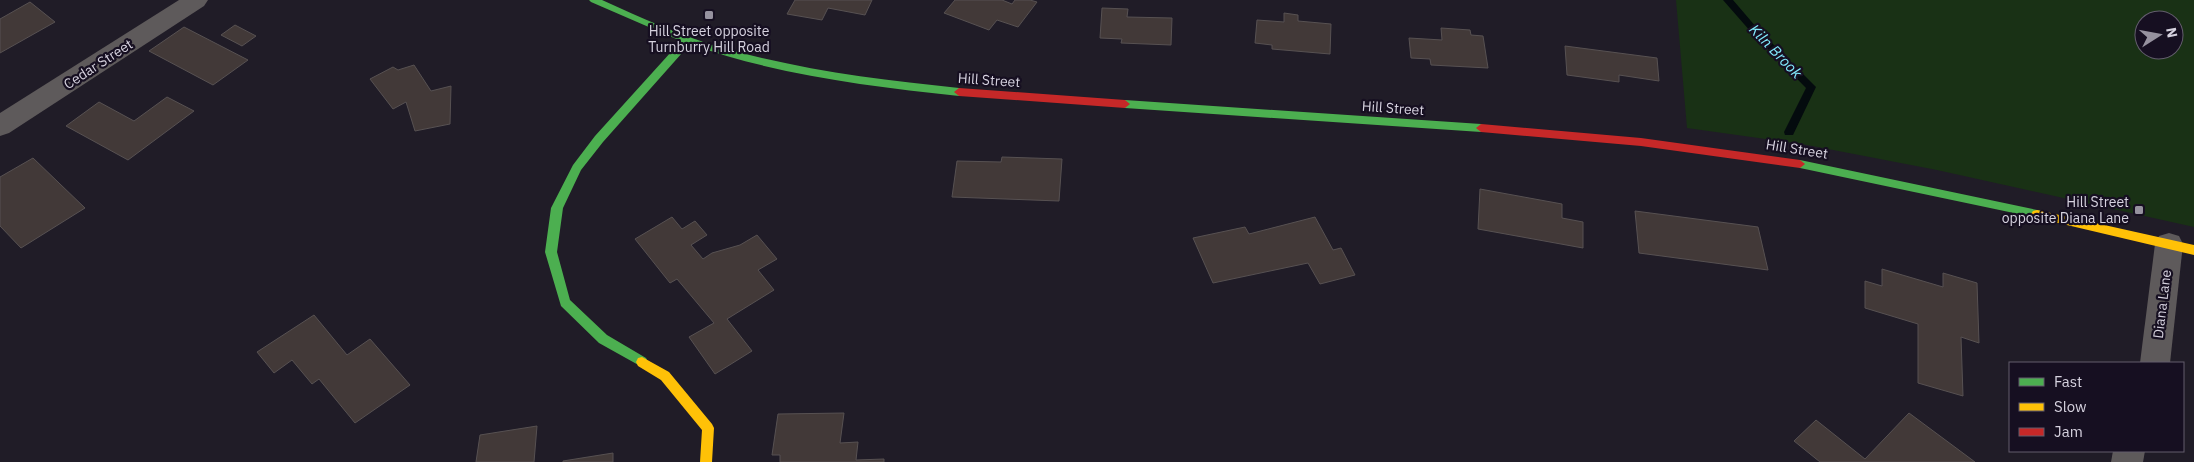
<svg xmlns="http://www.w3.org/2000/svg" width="2194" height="462" font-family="'IBM Plex Sans',sans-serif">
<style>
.green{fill:#193115;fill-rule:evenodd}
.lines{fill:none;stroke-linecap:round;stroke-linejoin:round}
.stream{fill:#040b0e;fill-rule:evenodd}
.building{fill:#423938;stroke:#575152}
.street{fill:#5e5a5b;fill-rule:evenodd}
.fast{fill:#4caf50;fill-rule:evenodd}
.slow{fill:#ffc107;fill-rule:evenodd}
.jam{fill:#c62828;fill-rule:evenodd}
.poi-dot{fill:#96929f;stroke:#160f21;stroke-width:2}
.labels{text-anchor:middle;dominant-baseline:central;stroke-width:4.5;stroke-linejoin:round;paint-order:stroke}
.poi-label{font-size:14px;fill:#d6d2df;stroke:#160f21}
.street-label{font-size:14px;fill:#d6d2df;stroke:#160f21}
.water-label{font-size:15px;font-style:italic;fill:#82eafd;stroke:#160f21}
</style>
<rect width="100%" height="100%" fill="#201c27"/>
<path class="green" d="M1676 0H2194V227L1937 170 1802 144 1687 128ZM2144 20H2174V50H2144Z"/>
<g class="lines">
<polygon class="stream" points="1723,0 1733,0 1757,28 1816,87 1793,135 1785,135 1784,132 1806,88 1751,32"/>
</g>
<g class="building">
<polygon points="795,0 872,0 865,15 828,8 822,20 787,14"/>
<polygon points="955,0 1002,0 1012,4 1015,0 1030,0 1037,2 1018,27 997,20 989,30 944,13"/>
<polygon points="30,2 55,22 0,53 0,19"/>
<polygon points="1102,8 1128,9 1127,17 1172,18 1171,45 1121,43 1122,39 1100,38"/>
<polygon points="1284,13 1298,15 1298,21 1331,24 1330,54 1272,49 1272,45 1255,43 1257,20 1284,22"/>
<polygon points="235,25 256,36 242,46 221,35"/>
<polygon points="184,27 248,60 213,85 149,51"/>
<polygon points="1441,28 1470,30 1471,35 1483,36 1488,68 1431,65 1430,59 1411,58 1409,38 1442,40"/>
<polygon points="1565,46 1657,58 1659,81 1619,75 1619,82 1567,75"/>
<polygon points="414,65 431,91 451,86 450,124 415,131 406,102 393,109 370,79 393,67 398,70"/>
<polygon points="167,97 194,111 128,160 66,126 99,102 134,121"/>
<polygon points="1002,157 1062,159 1059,201 952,197 957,161 1001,162"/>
<polygon points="33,158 85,208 21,248 0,226 0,177"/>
<polygon points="1480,189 1562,204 1562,218 1583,222 1583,248 1478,229"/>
<polygon points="1635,211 1758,227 1768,270 1639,253"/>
<polygon points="672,217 682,229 695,221 707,235 691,245 703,259 712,253 740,245 757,235 777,259 758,270 774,290 727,319 752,351 715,374 689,337 714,323 677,279 670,283 635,239"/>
<polygon points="1315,217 1333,250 1341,248 1355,275 1320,284 1308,263 1213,283 1193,238 1245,227 1249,234"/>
<polygon points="1882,269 1943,287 1943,273 1977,283 1979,343 1961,337 1963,396 1918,383 1918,324 1865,308 1865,281 1882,286"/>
<polygon points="314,315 347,355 370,339 410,385 355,423 319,379 312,384 292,360 274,373 257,352"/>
<polygon points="844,413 840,443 858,442 856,460 884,459 884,462 780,462 780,455 772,455 778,414"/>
<polygon points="1909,413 1975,462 1820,462 1794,441 1816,420 1865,459"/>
<polygon points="537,426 534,462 476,462 480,435"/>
<polygon points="613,453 613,462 563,462 563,461"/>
</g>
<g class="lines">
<g class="street">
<polygon points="179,0 208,0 204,6 9,133 0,136 0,113"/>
<polygon points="2169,233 2179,236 2183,244 2170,363 2140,363 2155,244 2159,236"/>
<polygon points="2113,451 2145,451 2143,462 2111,462"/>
</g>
<g class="fast">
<path d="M589 0H602C642 18 681 36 723 48 800 70 880 80 959 88L964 92 959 96C868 86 776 75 690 44L603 142 581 170 563 208 557 252 570 300 607 335 646 358 648 362 646 366 642 367 599 343 561 306 545 252 551 208 573 165 595 136 681 41 591 2Z"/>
<polygon points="1125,100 1481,124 1486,128 1481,132 1125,108 1120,104"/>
<polygon points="1800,160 2037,210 2041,211 2043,214 2041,217 2037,218 1800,168 1795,164"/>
</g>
<g class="slow">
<polygon points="2037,210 2194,245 2194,255 2033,217 2031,214 2033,211"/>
<polygon points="642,357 669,372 712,424 714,428 712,462 700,462 702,430 661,380 638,366 636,362 638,358"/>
</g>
<g class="jam">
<polygon points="959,88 1125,100 1130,104 1125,108 959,96 954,92"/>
<polygon points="1481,124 1641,138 1800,160 1805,164 1800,168 1641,146 1481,132 1476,128"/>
</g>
</g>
<g class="poi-dot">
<rect x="704" y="10" width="10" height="10" rx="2.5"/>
<rect x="2134" y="205" width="10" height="10" rx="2.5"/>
</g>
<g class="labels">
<g class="poi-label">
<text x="709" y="31">Hill Street opposite<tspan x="709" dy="16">Turnburry Hill Road</tspan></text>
<text x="2129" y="202" text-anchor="end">Hill Street<tspan x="2129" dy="16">opposite Diana Lane</tspan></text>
</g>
<g class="street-label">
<text transform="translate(98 64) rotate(-33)">Cedar Street</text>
<text transform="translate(989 80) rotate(4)">Hill Street</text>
<text transform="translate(1393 108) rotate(4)">Hill Street</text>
<text transform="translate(1797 149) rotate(9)">Hill Street</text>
<text transform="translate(2162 304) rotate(-83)">Diana Lane</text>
</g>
<g class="water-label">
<text transform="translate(1776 51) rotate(46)">Kiln Brook</text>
</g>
</g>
<rect x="2009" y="362" width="175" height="90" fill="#160f21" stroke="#635d6d"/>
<rect x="2019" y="378" width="25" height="8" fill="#4caf50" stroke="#635d6d"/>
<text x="2054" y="387" font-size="15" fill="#d6d2df">Fast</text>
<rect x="2019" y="403" width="25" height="8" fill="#ffc107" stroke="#635d6d"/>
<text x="2054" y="412" font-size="15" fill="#d6d2df">Slow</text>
<rect x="2019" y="428" width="25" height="8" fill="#c62828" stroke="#635d6d"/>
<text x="2054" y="437" font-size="15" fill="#d6d2df">Jam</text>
<g transform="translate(2159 35) rotate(79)"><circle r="24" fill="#160f21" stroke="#635d6d"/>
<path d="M0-4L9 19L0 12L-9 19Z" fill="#96929f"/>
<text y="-8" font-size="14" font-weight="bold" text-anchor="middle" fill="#d6d2df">N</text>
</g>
</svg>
